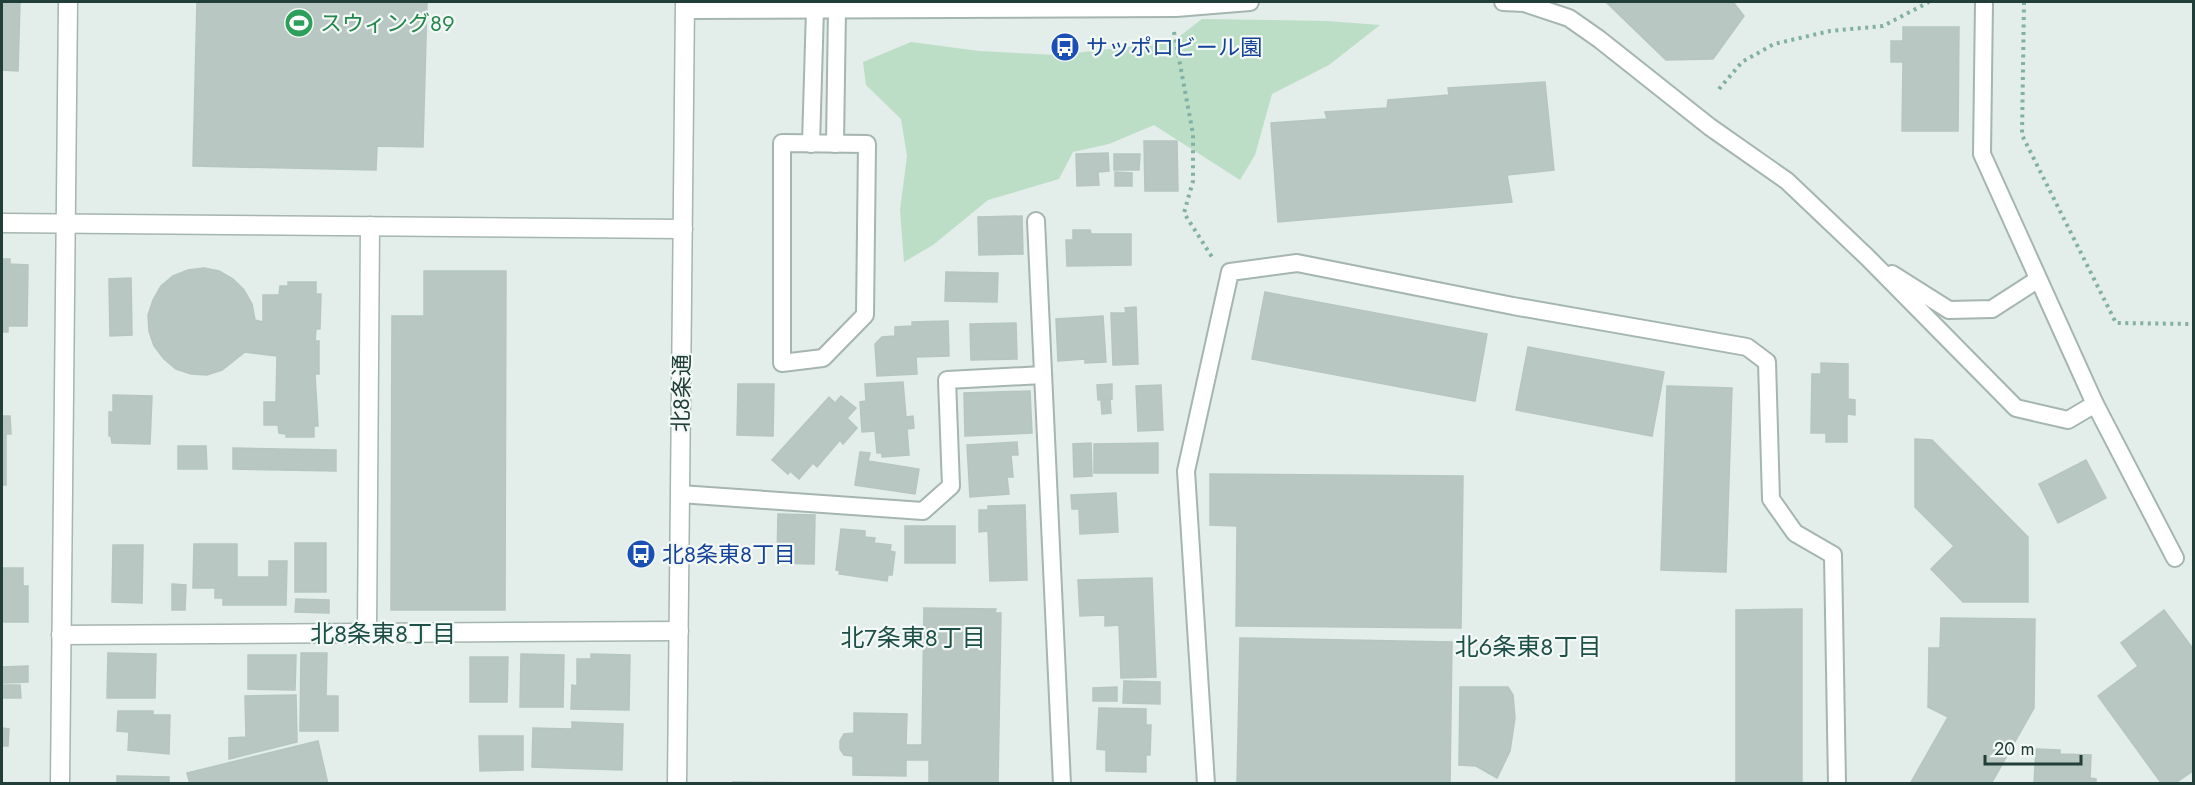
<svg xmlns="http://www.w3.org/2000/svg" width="2195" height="785" font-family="Jost,'Noto Sans JP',sans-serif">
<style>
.green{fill:#bcdec7}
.building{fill:#b8c7c2;stroke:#b5c6c0;stroke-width:1.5}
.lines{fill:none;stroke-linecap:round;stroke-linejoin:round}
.service-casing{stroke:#a5b5b0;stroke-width:20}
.minor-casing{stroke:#a5b5b0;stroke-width:21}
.tertiary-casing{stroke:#a5b5b0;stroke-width:21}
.path{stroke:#83b0a5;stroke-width:4;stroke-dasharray:3 4.5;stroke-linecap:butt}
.service{stroke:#fff;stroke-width:16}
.minor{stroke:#fff;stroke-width:18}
.tertiary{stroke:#fff;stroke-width:18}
.labels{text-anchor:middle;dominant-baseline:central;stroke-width:4.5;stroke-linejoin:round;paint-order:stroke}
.leisure-label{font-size:22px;fill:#27864d;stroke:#f3f9f6;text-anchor:start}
.transit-label{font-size:22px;fill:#164399;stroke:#f3f9f6;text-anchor:start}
.street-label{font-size:22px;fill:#223e38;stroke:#f3f9f6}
.neighbourhood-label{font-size:24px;fill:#1e5047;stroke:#f3f9f6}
</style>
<rect width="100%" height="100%" fill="#e3ede9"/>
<polygon class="green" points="1202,19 1327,21 1380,25 1329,65 1272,94 1255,155 1240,180 1154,125 1109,144 1073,152 1059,179 988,200 933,245 904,262 900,210 907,156 901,119 866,85 863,62 911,42 979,51 1057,55 1172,42"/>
<g class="building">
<polygon points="2,2 20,2 18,71 2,70"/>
<polygon points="197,2 427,2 423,147 377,146 376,170 193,166"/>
<polygon points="1606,2 1733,2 1744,16 1713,59 1666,60"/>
<polygon points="1903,27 1959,27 1958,131 1902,131 1903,62 1891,62 1891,41 1903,41"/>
<polygon points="1545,82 1554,170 1507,175 1512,202 1278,222 1271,123 1327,119 1325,112 1387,108 1388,100 1449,95 1448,88"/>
<polygon points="1144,141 1177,141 1178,191 1145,191"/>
<polygon points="1108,153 1109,171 1098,172 1099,185 1077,186 1076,154"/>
<polygon points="1114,154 1140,154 1139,170 1114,170"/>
<polygon points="1115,172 1132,173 1132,186 1115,186"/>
<polygon points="1022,216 1023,254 979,255 978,217"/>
<polygon points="1073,230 1090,230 1091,234 1131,234 1131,265 1067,266 1066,240 1073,240"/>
<polygon points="2,259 10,259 10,264 28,265 27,326 8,326 8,332 2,332"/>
<polygon points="204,268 219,271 233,279 244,290 252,304 255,320 263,322 263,295 279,295 280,286 288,286 288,282 316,282 316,294 321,294 320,329 316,329 315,341 319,341 319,374 315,374 318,426 314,426 314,437 286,437 286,434 279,433 278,425 264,425 264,402 276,402 277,356 245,352 222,370 207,375 191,374 176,369 164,359 154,346 149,331 148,315 153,300 161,286 173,276 188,270"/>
<polygon points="424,271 506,271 505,610 391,610 392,316 424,316"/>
<polygon points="946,272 998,273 997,302 945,301"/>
<polygon points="131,278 132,335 110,336 109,279"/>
<polygon points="1265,292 1487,334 1475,401 1252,359"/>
<polygon points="1136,307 1138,364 1113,365 1111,313 1126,313 1125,308"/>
<polygon points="1103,316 1106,362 1085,363 1085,359 1058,361 1056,319"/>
<polygon points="948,321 949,356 916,357 917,374 877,376 875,344 882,337 895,336 895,327 912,326 912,322"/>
<polygon points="1016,323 1017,359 971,360 970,324"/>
<polygon points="1528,347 1664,372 1652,436 1516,410"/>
<polygon points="1821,363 1848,364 1848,399 1855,400 1855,415 1847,414 1847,442 1826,442 1826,433 1811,433 1812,374 1821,374"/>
<polygon points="903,382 906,417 913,416 914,428 907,429 909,455 882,457 882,453 877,453 875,431 862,432 860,402 866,401 865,384"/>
<polygon points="738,384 774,384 773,436 737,435"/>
<polygon points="1112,384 1112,399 1098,400 1097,385"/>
<polygon points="1161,385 1163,430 1138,431 1136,386"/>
<polygon points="1667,386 1732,388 1726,572 1661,570"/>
<polygon points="1030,391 1032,433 965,436 964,393"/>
<polygon points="113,395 152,396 150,444 112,443 111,436 109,436 109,412 113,412"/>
<polygon points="841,396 856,408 847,418 857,428 843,444 840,440 817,467 813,463 799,479 790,471 788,474 772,460 829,397 835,403"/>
<polygon points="1110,399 1111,413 1102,414 1101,400"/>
<polygon points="2,416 10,416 11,434 6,434 6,485 2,485"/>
<polygon points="1915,439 1932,440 2028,537 2028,602 1963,602 1931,569 1954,546 1915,507"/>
<polygon points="1017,442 1018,455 1011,455 1013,477 1007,477 1009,494 970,497 967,445"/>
<polygon points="1091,443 1092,476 1074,477 1073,444"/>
<polygon points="1158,443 1158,473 1094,473 1094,444"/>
<polygon points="178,446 206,446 207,469 178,469"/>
<polygon points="233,448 336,450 336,471 233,469"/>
<polygon points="860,452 870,453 868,461 919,469 915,494 855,485"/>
<polygon points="2086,460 2106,498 2058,523 2039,484"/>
<polygon points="1210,474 1463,476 1461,628 1236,626 1237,526 1210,525"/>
<polygon points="1116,493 1118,532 1080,534 1079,509 1072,509 1071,495"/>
<polygon points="1025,505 1027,580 990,581 988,531 979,532 979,510 988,510 988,506"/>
<polygon points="778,514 815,515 814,564 777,563"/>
<rect x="905" y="526" width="50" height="37"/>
<polygon points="841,529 865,531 865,537 875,538 874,543 891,545 890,551 895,552 892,575 888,575 887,581 839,574 840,571 836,570"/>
<rect x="295" y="543" width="31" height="49"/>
<polygon points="194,544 237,544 237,577 269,577 269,561 287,561 286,605 223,605 223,598 215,598 215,588 193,588"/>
<polygon points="113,545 143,545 142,603 112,602"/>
<polygon points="2,568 23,568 23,586 28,586 28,622 2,622"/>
<polygon points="1152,578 1156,677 1121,678 1119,625 1105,626 1105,615 1080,616 1078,580"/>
<polygon points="172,584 186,585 185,610 172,610"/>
<polygon points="296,599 329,600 329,613 295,612"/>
<polygon points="924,608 996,609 995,613 1001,613 998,784 929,784 929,760 906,760 906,776 853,775 853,756 844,755 840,749 840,741 844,734 854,733 854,713 907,714 906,745 922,745"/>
<polygon points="1802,609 1802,784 1736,784 1736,610"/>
<polygon points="2164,610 2194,650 2194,770 2174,784 2162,784 2098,696 2138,666 2121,643"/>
<polygon points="1941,618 2035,619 2034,708 1991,784 1910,784 1948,717 1928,707 1929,648 1940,648"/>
<polygon points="1240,638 1452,642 1450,784 1237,784"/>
<polygon points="108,653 156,654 155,698 107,698"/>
<polygon points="301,653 327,653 326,696 338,696 338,731 300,731"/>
<polygon points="521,654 564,655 563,707 520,707"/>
<polygon points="591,654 630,655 629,710 571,709 572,685 577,686 577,659 591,659"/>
<polygon points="248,655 296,655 295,690 248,689"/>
<polygon points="470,657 508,657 507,702 470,702"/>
<polygon points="28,666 28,682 2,683 2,667"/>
<polygon points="1124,681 1160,682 1160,704 1123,703"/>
<polygon points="2,685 20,685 21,698 2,698"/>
<polygon points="1117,687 1117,701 1093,701 1093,688"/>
<polygon points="1460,687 1508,687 1513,695 1515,718 1510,751 1497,778 1476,766 1459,765"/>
<polygon points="296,695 297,742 229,759 229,738 246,737 245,696"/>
<polygon points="1099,708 1146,709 1146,725 1151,725 1150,755 1146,755 1146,772 1106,771 1106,750 1097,749"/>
<polygon points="118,711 153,711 153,715 170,715 169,754 128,750 129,732 117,731"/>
<polygon points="572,722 623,724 622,770 532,767 533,728 572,729"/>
<polygon points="2,728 9,729 8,746 2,746"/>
<polygon points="479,736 523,736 523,770 480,771"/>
<polygon points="318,741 328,784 190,784 187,773"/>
<polygon points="2036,749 2060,750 2060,754 2091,755 2090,778 2096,779 2096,784 2034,784"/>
<polygon points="117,776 169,777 169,784 117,784"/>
<polygon points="733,782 813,783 733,784"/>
</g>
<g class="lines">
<g class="service-casing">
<g id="service">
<polyline points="1503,2 1524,3 1569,18 1599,39 1710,127 1787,181 1867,257 2016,408 2068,420 2095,404"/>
<polyline points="1984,2 1982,154 2095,404 2175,558"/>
<polyline points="685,10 1176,8 1250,2"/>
<polygon points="782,143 867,144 865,315 823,358 782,363"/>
<polyline points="811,144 815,9"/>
<polyline points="835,144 837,9"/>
<polyline points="1036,221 1062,784"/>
<polyline points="1892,274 1949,310 1992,309 2037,280"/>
<polyline points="680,494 923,511 951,486 947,380 1043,375"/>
<polyline points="1206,784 1186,471 1230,272 1297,263 1513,306 1747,347 1767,362 1771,499 1795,533 1833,555 1837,784"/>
</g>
</g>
<g class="minor-casing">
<g id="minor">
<polyline points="367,632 370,226"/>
<polyline points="61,635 679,631"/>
</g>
</g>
<g class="tertiary-casing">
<g id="tertiary">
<polyline points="2,223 683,229"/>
<polyline points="60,784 68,2"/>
<polyline points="677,784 685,2"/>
</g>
</g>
<g class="path">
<polyline points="2024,2 2022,135 2116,323 2194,324"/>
<polyline points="1174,32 1193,134 1193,181 1184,213 1212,257"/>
<polyline points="1719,89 1742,62 1774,44 1830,31 1883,26 1929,2"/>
</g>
<use href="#service" class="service"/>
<use href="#minor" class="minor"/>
<use href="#tertiary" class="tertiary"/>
</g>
<defs>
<g id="stadium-disc" transform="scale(1.5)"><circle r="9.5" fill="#2e9e5b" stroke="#f3f9f6"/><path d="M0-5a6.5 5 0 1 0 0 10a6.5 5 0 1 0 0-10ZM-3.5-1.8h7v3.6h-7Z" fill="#fff"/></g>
<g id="bus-disc" transform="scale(1.5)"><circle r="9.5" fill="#1a4fb4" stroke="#f3f9f6"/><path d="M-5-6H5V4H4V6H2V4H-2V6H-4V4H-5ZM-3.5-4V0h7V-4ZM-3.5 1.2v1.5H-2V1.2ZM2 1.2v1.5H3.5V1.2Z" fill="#fff"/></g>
</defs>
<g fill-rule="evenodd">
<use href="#stadium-disc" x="299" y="23"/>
<use href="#bus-disc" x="1065" y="47"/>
<use href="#bus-disc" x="641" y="554"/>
</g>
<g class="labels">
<g class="leisure-label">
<text x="320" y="23">スウィング89</text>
</g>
<g class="transit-label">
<text x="1086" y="47">サッポロビール園</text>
<text x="662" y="554">北8条東8丁目</text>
</g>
<g class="street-label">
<text transform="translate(681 393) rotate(-89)">北8条通</text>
</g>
<g class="neighbourhood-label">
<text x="383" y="633">北8条東8丁目</text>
<text x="913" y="637">北7条東8丁目</text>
<text x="1528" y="646">北6条東8丁目</text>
</g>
</g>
<rect width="2195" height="785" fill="none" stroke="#223e38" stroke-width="6"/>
<path d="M1985 755v9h96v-9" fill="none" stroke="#223e38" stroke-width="3"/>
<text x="1994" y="755" font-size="18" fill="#223e38" stroke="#f3f9f6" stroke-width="4.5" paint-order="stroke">20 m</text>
</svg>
